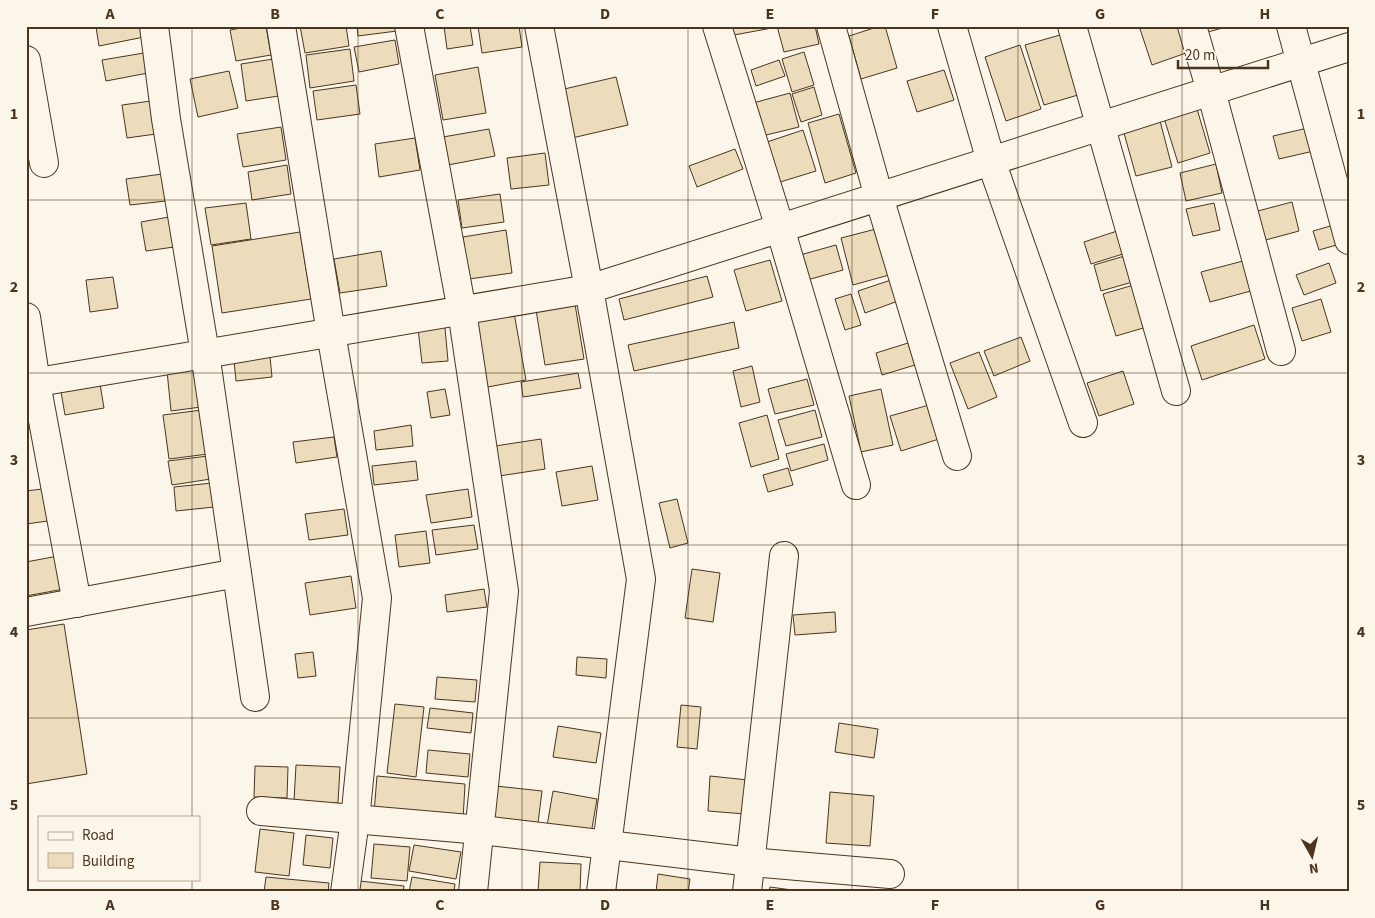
<svg xmlns="http://www.w3.org/2000/svg" width="1375" height="918" font-family="'Source Sans 3',sans-serif">
<style>
.building{fill:#ecdcbc;stroke:#4a3520}
.lines{fill:none;stroke-linecap:round;stroke-linejoin:round}
.minor-casing{stroke:#4a3520;stroke-width:30}
.minor{stroke:#fbf6e9;stroke-width:28}
.grid{fill:none;stroke:#4a3520;stroke-width:1;stroke-opacity:0.55}
.neatline{fill:none;stroke:#4a3520;stroke-width:2}
.grid-label{font-size:16px;text-anchor:middle;font-weight:bold;fill:#4a3520}
</style>
<rect width="100%" height="100%" fill="#fbf6e9"/>
<g class="building">
<polygon points="103,26 142,26 144,37 99,46 96,27"/>
<polygon points="252,26 266,26 271,55 236,61 230,30"/>
<polygon points="300,26 346,26 349,46 305,53"/>
<polygon points="357,26 396,26 397,31 358,36"/>
<polygon points="444,26 470,26 473,45 447,49"/>
<polygon points="478,26 519,26 522,47 482,53"/>
<polygon points="732,26 772,26 772,28 734,35"/>
<polygon points="777,26 815,26 819,44 784,52"/>
<polygon points="880,26 885,26 897,68 861,79 849,36"/>
<polygon points="1139,26 1177,26 1186,53 1152,65"/>
<polygon points="1202,26 1230,26 1204,33"/>
<polygon points="1060,35 1078,95 1044,105 1025,45"/>
<polygon points="395,40 399,64 359,72 354,47"/>
<polygon points="1020,45 1041,109 1006,121 985,57"/>
<polygon points="350,49 354,81 310,88 306,55"/>
<polygon points="804,52 814,85 792,92 782,59"/>
<polygon points="144,53 148,73 106,81 102,60"/>
<polygon points="280,58 285,95 246,101 241,64"/>
<polygon points="779,60 785,76 756,86 751,70"/>
<polygon points="478,67 486,113 443,120 435,75"/>
<polygon points="944,70 954,100 917,112 907,81"/>
<polygon points="229,71 238,108 198,117 190,79"/>
<polygon points="616,77 628,125 572,138 560,90"/>
<polygon points="356,85 360,114 317,120 313,91"/>
<polygon points="814,87 822,115 801,122 792,94"/>
<polygon points="790,93 799,127 762,136 753,103"/>
<polygon points="151,101 156,134 127,138 122,105"/>
<polygon points="1197,109 1210,153 1178,163 1164,118"/>
<polygon points="839,114 856,173 825,183 808,123"/>
<polygon points="1159,117 1172,167 1136,176 1122,126"/>
<polygon points="281,127 286,160 243,167 237,134"/>
<polygon points="1312,127 1318,150 1279,159 1273,136"/>
<polygon points="489,129 495,156 448,165 443,137"/>
<polygon points="803,130 816,171 777,183 764,143"/>
<polygon points="415,138 420,170 379,177 375,144"/>
<polygon points="735,149 743,169 697,187 689,166"/>
<polygon points="545,153 549,185 511,189 507,158"/>
<polygon points="1216,164 1222,193 1186,201 1180,173"/>
<polygon points="287,165 291,194 252,200 248,172"/>
<polygon points="162,174 166,201 130,205 126,179"/>
<polygon points="500,194 504,222 462,228 458,200"/>
<polygon points="1292,202 1299,231 1262,241 1254,212"/>
<polygon points="246,203 251,239 211,245 205,208"/>
<polygon points="1214,203 1220,230 1193,236 1186,209"/>
<polygon points="169,217 174,247 146,251 141,222"/>
<polygon points="1341,223 1347,242 1319,250 1313,231"/>
<polygon points="876,229 889,275 853,285 841,238"/>
<polygon points="506,230 512,273 469,279 463,237"/>
<polygon points="1120,230 1126,253 1091,264 1084,242"/>
<polygon points="300,232 311,299 222,313 212,246"/>
<polygon points="836,245 843,270 807,280 800,255"/>
<polygon points="381,251 387,286 340,293 334,259"/>
<polygon points="1128,255 1136,281 1101,291 1094,265"/>
<polygon points="770,260 782,301 746,311 734,270"/>
<polygon points="1243,261 1251,291 1210,302 1201,272"/>
<polygon points="1329,263 1336,283 1304,295 1296,275"/>
<polygon points="707,276 713,297 624,320 619,299"/>
<polygon points="113,277 118,308 90,312 86,280"/>
<polygon points="891,280 898,301 865,313 858,291"/>
<polygon points="1137,284 1150,326 1116,336 1103,294"/>
<polygon points="851,294 861,325 845,330 835,299"/>
<polygon points="574,298 584,359 545,365 535,304"/>
<polygon points="1321,299 1331,332 1302,341 1292,308"/>
<polygon points="513,307 526,380 482,388 469,315"/>
<polygon points="444,317 448,361 422,363 417,320"/>
<polygon points="734,322 739,348 634,371 628,345"/>
<polygon points="1254,325 1265,359 1202,380 1191,346"/>
<polygon points="1021,337 1030,361 994,376 984,351"/>
<polygon points="908,343 915,365 882,375 876,353"/>
<polygon points="269,347 272,377 236,381 233,351"/>
<polygon points="979,352 997,397 968,409 950,363"/>
<polygon points="196,358 201,407 171,411 166,361"/>
<polygon points="752,366 760,402 741,407 733,371"/>
<polygon points="1123,371 1134,404 1099,416 1087,383"/>
<polygon points="98,372 104,408 65,415 59,380"/>
<polygon points="578,373 581,388 523,397 521,382"/>
<polygon points="807,379 814,405 775,414 768,389"/>
<polygon points="445,389 450,415 431,418 427,392"/>
<polygon points="881,389 893,445 861,452 849,396"/>
<polygon points="929,405 939,439 901,451 890,416"/>
<polygon points="202,410 208,454 169,459 163,415"/>
<polygon points="815,410 822,437 786,446 778,420"/>
<polygon points="767,415 779,459 751,467 739,423"/>
<polygon points="411,425 413,446 376,450 374,431"/>
<polygon points="334,437 337,457 296,463 293,442"/>
<polygon points="541,439 545,469 499,476 495,446"/>
<polygon points="824,444 828,460 791,471 786,454"/>
<polygon points="208,456 211,479 172,485 168,461"/>
<polygon points="416,461 418,480 374,485 372,466"/>
<polygon points="592,466 598,500 562,506 556,472"/>
<polygon points="788,468 793,485 768,492 763,475"/>
<polygon points="212,483 214,507 176,511 174,487"/>
<polygon points="42,489 48,521 26,524 26,491"/>
<polygon points="468,489 472,517 431,523 426,495"/>
<polygon points="677,499 688,543 670,548 659,503"/>
<polygon points="344,509 348,535 309,540 305,514"/>
<polygon points="474,525 478,549 436,555 432,530"/>
<polygon points="426,531 430,563 399,567 395,535"/>
<polygon points="58,556 64,589 26,596 26,562"/>
<polygon points="692,569 720,573 713,622 685,618"/>
<polygon points="351,576 356,608 310,615 305,583"/>
<polygon points="484,589 487,607 447,612 445,595"/>
<polygon points="835,612 836,632 795,635 793,615"/>
<polygon points="64,624 87,774 26,784 26,630"/>
<polygon points="313,652 316,676 298,678 295,654"/>
<polygon points="577,657 607,659 606,678 576,675"/>
<polygon points="437,677 477,680 475,702 435,699"/>
<polygon points="395,704 424,707 416,777 387,773"/>
<polygon points="681,705 701,707 697,749 677,747"/>
<polygon points="430,708 473,713 471,733 427,728"/>
<polygon points="839,723 878,729 874,758 835,752"/>
<polygon points="558,726 601,733 596,763 553,757"/>
<polygon points="428,750 470,754 468,777 426,773"/>
<polygon points="296,765 340,767 338,803 294,801"/>
<polygon points="255,766 288,767 287,798 254,797"/>
<polygon points="377,776 465,784 463,820 374,813"/>
<polygon points="710,776 748,780 745,814 708,811"/>
<polygon points="496,786 542,791 538,823 492,818"/>
<polygon points="553,791 597,799 591,834 547,826"/>
<polygon points="830,792 874,796 870,846 826,843"/>
<polygon points="260,829 294,833 289,876 255,872"/>
<polygon points="306,835 333,838 330,868 303,865"/>
<polygon points="374,844 410,847 407,881 371,878"/>
<polygon points="414,845 461,852 456,879 409,871"/>
<polygon points="540,862 581,864 580,892 538,892"/>
<polygon points="658,874 690,879 688,892 656,892"/>
<polygon points="266,877 329,883 328,892 264,892"/>
<polygon points="412,877 455,884 454,892 409,892"/>
<polygon points="360,881 404,886 403,892 359,892"/>
<polygon points="770,887 807,892 769,892"/>
</g>
<g class="lines">
<g class="minor-casing">
<g id="minor">
<polyline points="154,26 166,119 205,353 255,697"/>
<polyline points="281,26 331,333 377,598 355,820 345,892"/>
<polyline points="409,26 462,311 504,591 473,892"/>
<polyline points="539,26 589,289 641,579 601,892"/>
<polyline points="717,26 780,228 856,485"/>
<polyline points="831,26 879,197 957,456"/>
<polyline points="952,26 991,161 1083,423"/>
<polyline points="1072,26 1176,391"/>
<polyline points="1192,26 1211,91 1281,351"/>
<polyline points="1291,26 1349,240"/>
<polyline points="26,60 44,163"/>
<polyline points="26,317 36,383 77,603"/>
<polyline points="26,384 589,289 1349,47"/>
<polyline points="26,612 237,573"/>
<polyline points="261,811 481,830 751,862 890,874"/>
<polyline points="747,892 784,556"/>
</g>
</g>
<use href="#minor" class="minor"/>
</g>
<path class="grid" d="M192 26V817M358 26V892M522 26V892M688 26V892M852 26V892M1018 26V892M1182 26V892M26 200H1349M26 373H1349M26 545H1349M26 718H1349M192 879V892"/>
<rect width="1375" height="918" fill="none" stroke="#fbf6e9" stroke-width="55"/>
<rect x="38" y="816" width="162" height="65" fill="#fbf6e9" stroke="#b4a999"/>
<rect x="48" y="832" width="25" height="8" fill="#fbf6e9" stroke="#b4a999"/>
<text x="82" y="840" font-size="15" fill="#4a3520">Road</text>
<rect x="48" y="853" width="25" height="15" fill="#ecdcbc" stroke="#b4a999"/>
<text x="82" y="866" font-size="15" fill="#4a3520">Building</text>
<g transform="translate(1312 856) rotate(172)" stroke="#fbf6e9" stroke-width="4" paint-order="stroke">
<path d="M0-4L9 19L0 12L-9 19Z" fill="#4a3520"/>
<text y="-8" font-size="14" font-weight="bold" text-anchor="middle" fill="#4a3520">N</text>
</g>
<path d="M1178 60v8h90v-8" fill="none" stroke="#4a3520" stroke-width="2.5"/>
<text x="1185" y="60" font-size="15" fill="#4a3520" stroke="#fbf6e9" stroke-width="4" paint-order="stroke">20 m</text>
<rect x="28" y="28" width="1320" height="862" class="neatline"/>
<g class="grid-label">
<text x="110" y="19">A</text>
<text x="275" y="19">B</text>
<text x="440" y="19">C</text>
<text x="605" y="19">D</text>
<text x="770" y="19">E</text>
<text x="935" y="19">F</text>
<text x="1100" y="19">G</text>
<text x="1265" y="19">H</text>
<text x="14" y="119">1</text>
<text x="1361" y="119">1</text>
<text x="14" y="292">2</text>
<text x="1361" y="292">2</text>
<text x="14" y="465">3</text>
<text x="1361" y="465">3</text>
<text x="14" y="637">4</text>
<text x="1361" y="637">4</text>
<text x="14" y="810">5</text>
<text x="1361" y="810">5</text>
<text x="110" y="910">A</text>
<text x="275" y="910">B</text>
<text x="440" y="910">C</text>
<text x="605" y="910">D</text>
<text x="770" y="910">E</text>
<text x="935" y="910">F</text>
<text x="1100" y="910">G</text>
<text x="1265" y="910">H</text>
</g>
</svg>
